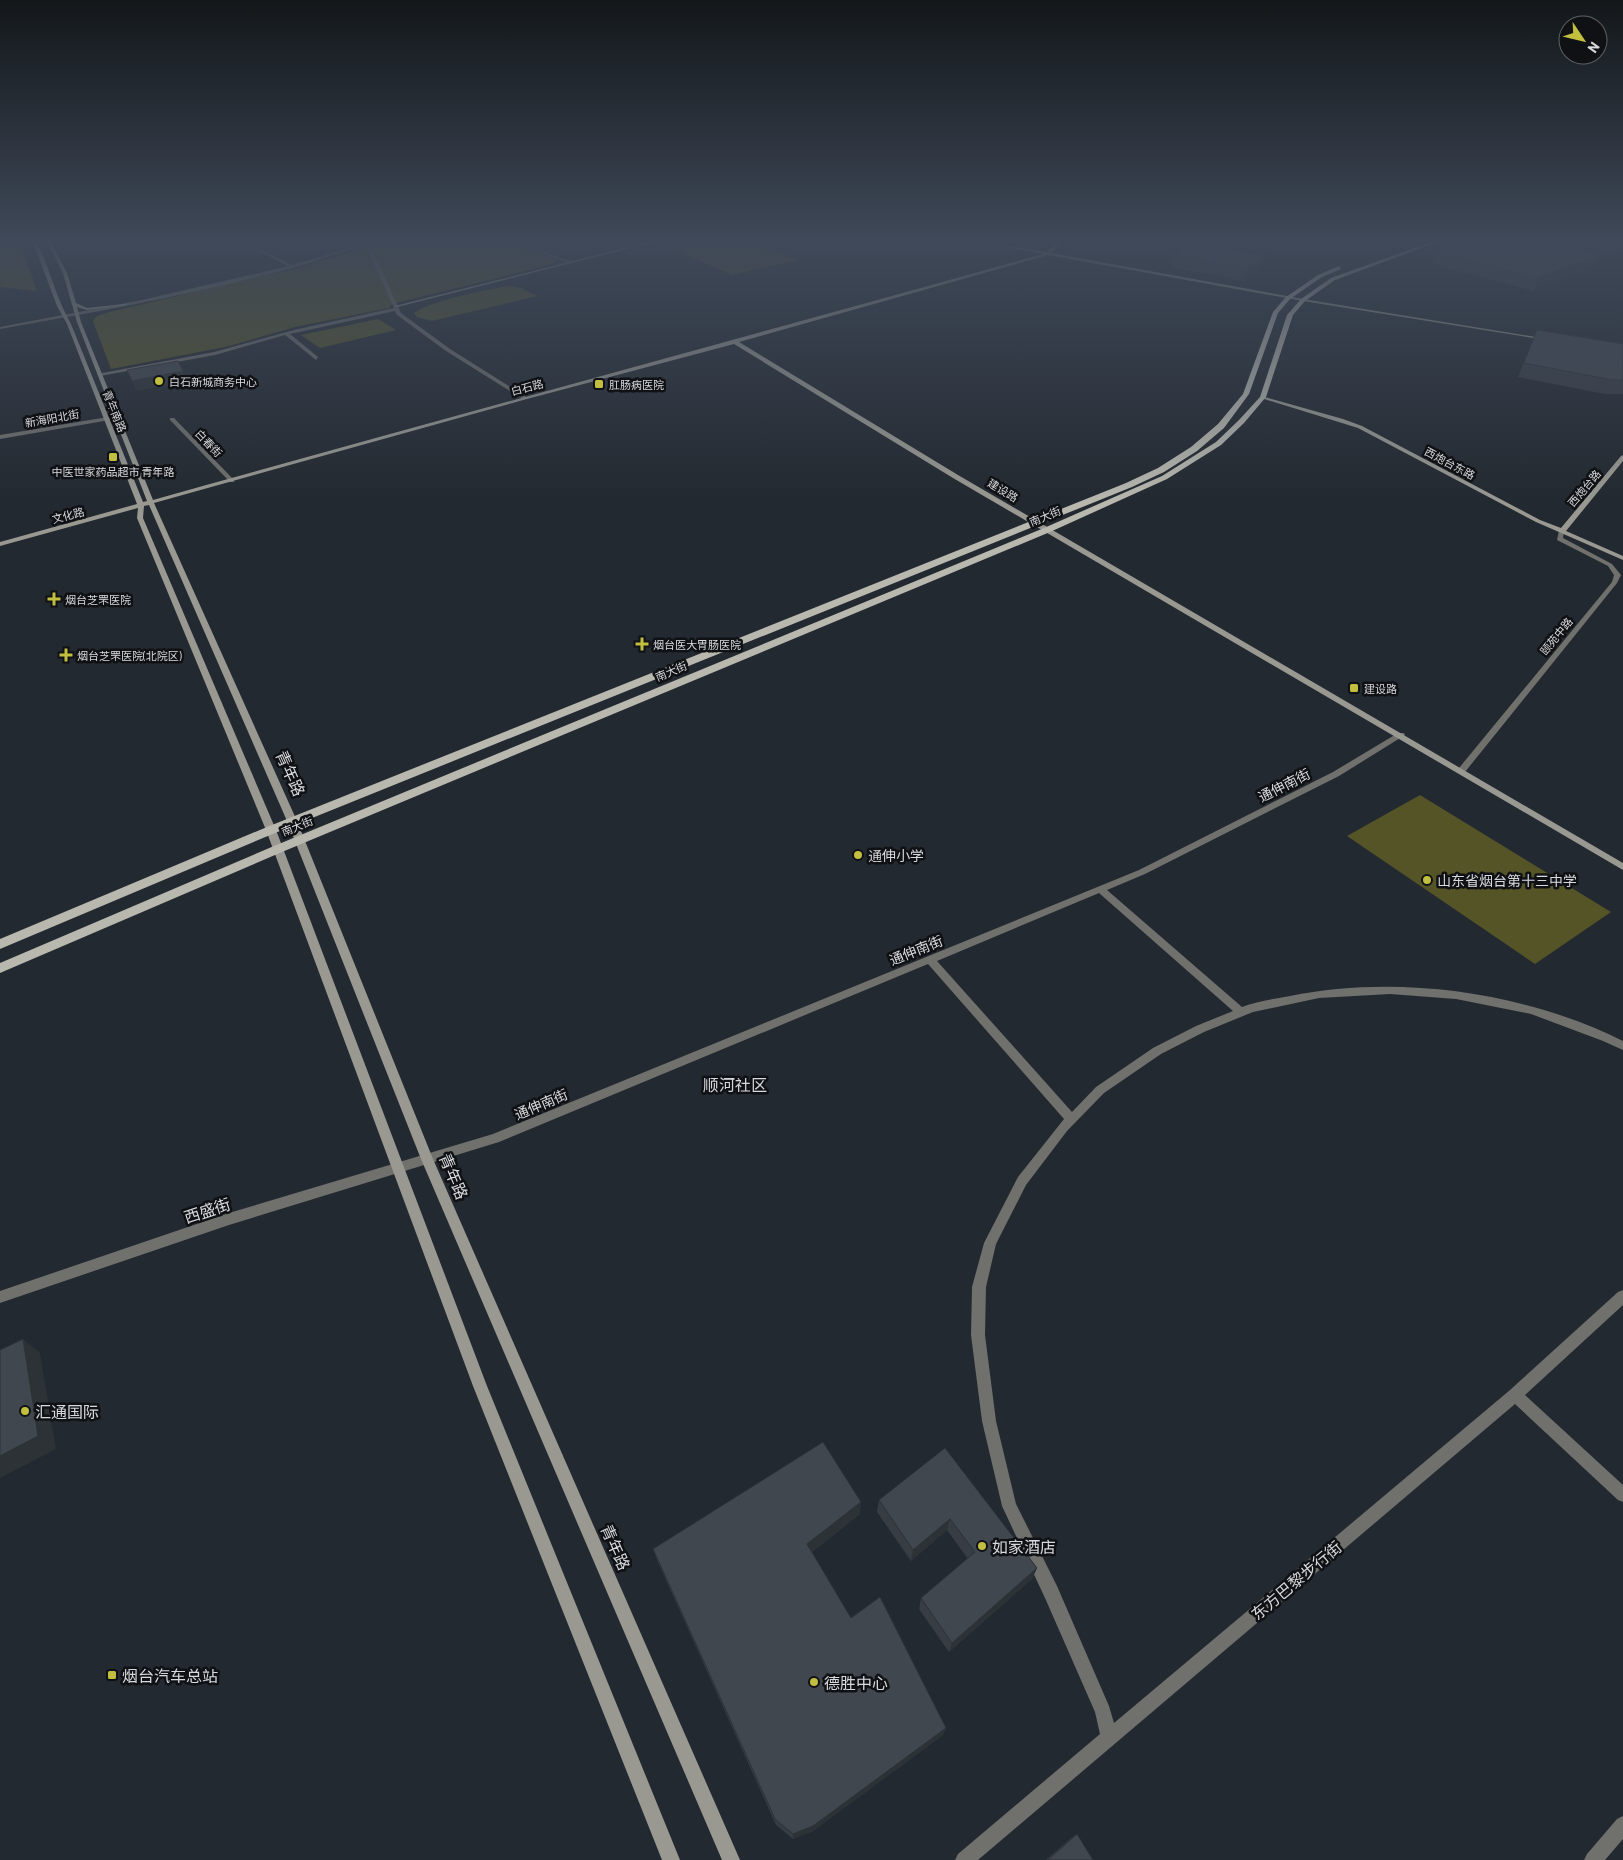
<svg xmlns="http://www.w3.org/2000/svg" width="1623" height="1860" font-family="Barlow,'Noto Sans SC',sans-serif">
<style>
.green{fill:#555427}
.lines{fill:none;stroke-linecap:round;stroke-linejoin:round}
.street{fill:#70706c;fill-rule:evenodd}
.secondary{fill:#999992;fill-rule:evenodd}
.primary{fill:#b8b8af;fill-rule:evenodd}
.wall{fill:#373d43}
.shaded-wall{fill:#2d3237}
.building{fill:#40474e;stroke:#2d3237}
.poi-dot{fill:#c1be40;stroke:#0f1114;stroke-width:2}
.labels{text-anchor:middle;dominant-baseline:central;stroke-width:5;stroke-linejoin:round;paint-order:stroke}
.far-poi-label{font-size:11px;fill:#d6d9de;stroke:#0f1114;text-anchor:start}
.far-street-label{font-size:11px;fill:#d6d9de;stroke:#0f1114}
.street-label{font-size:14px;fill:#d6d9de;stroke:#0f1114}
.poi-label{font-size:14px;fill:#d6d9de;stroke:#0f1114;text-anchor:start}
.near-street-label{font-size:16px;fill:#d6d9de;stroke:#0f1114}
.quarter-label{font-size:16px;fill:#d6d9de;stroke:#0f1114}
.near-poi-label{font-size:16px;fill:#d6d9de;stroke:#0f1114;text-anchor:start}
</style>
<rect width="100%" height="100%" fill="#232930"/>
<g class="green">
<polygon points="0,242 19,242 21,244 37,291 0,287"/>
<polygon points="397,242 507,242 558,260 549,265 392,304 389,308 295,327 225,347 111,369 93,321 97,316 109,312 294,269 361,249"/>
<polygon points="663,242 751,242 797,260 732,275 659,243"/>
<path d="M508 286 521 288 537 296 432 321 417 317 414 313C425 302 490 289 508 286Z"/>
<polygon points="378,319 396,330 320,348 301,335"/>
<polygon points="1420,795 1611,912 1535,964 1347,836"/>
</g>
<g class="lines">
<g class="street">
<path d="M241 242H246L292 265 366 243 381 242 370 245 401 313 450 349 528 398 523 399 446 351 397 315 395 311 290 334 318 357 316 360 285 335 215 355 100 376 97 374 214 352 294 330 394 308 366 246C341 252 317 261 293 268 197 294 98 312 0 329V327L142 300 288 266Z"/>
<polygon points="511,242 516,242 573,262 569,263"/>
<polygon points="108,417 111,419 110,420 0,439 0,435"/>
<polygon points="170,418 174,418 234,480 234,482 230,482 170,420"/>
<polygon points="1559,531 1564,532 1563,538 1612,564 1621,575 1617,583 1465,772 1459,772 1458,770 1459,768 1612,582 1614,575 1608,566 1557,540"/>
<path d="M1398 733H1404L1405 735 1339 776 1145 874 1107 890 1242 1007C1257 1001 1275 999 1290 996 1398 974 1525 992 1623 1041V1050L1603 1041 1531 1014 1456 999 1390 994 1319 998 1253 1012 1204 1032 1161 1054 1104 1093 1067 1131 1026 1185 996 1244 986 1287 985 1335 996 1421 1016 1504 1057 1586 1109 1706 1114 1723 1510 1390 1618 1292 1623 1290V1305L1525 1395 1623 1485V1502L1618 1500 1515 1404 978 1860H955L958 1854 1100 1734 1095 1712 1045 1598 1002 1506 982 1421 971 1335 972 1287 984 1243 1018 1177 1064 1119 928 964 499 1142 229 1225 0 1303V1291L229 1213 493 1134 1139 870 1333 772ZM1099 893 1233 1011 1196 1026 1153 1048 1096 1087 1072 1112 937 961Z"/>
<polygon points="1623,1816 1623,1839 1605,1860 1584,1860 1587,1854 1617,1819"/>
</g>
<g class="secondary">
<path d="M33 242H37C50 269 56 298 71 324L143 502 147 501 77 322 63 273 47 242H51L67 273 76 303 87 308 125 304 127 305 87 310 77 307 81 322 153 500C449 417 746 337 1043 254L980 242 1047 252 1058 242H1062L1051 253 1303 299 1548 339 1546 340 1303 301 1048 255 739 342 958 475 1623 863V870L953 478 734 344 527 399 154 503 297 821 433 1159 740 1860H722L421 1159 287 821 149 505 144 506 143 518 276 830 487 1386 680 1860H662L473 1386 266 830 137 518 138 508 0 546V542L137 504 67 324 57 306Z"/>
<polygon points="648,242 654,242 397,307 395,306"/>
<polygon points="1261,396 1343,419 1362,426 1540,520 1561,528 1621,456 1623,455 1623,461 1566,531 1623,556 1623,560 1536,522 1358,428 1261,398"/>
</g>
<g class="primary">
<polygon points="1431,242 1438,242 1335,280 1305,301 1293,315 1266,397 1244,423 1221,445 1167,479 1050,532 282,852 0,973 0,963 274,846 1044,528 1162,476 1216,442 1239,420 1260,397 1287,315 1301,299 1331,278"/>
<polygon points="1339,266 1341,269 1322,277 1290,299 1278,313 1249,394 1224,428 1197,451 1164,472 1132,487 275,833 0,949 0,939 267,827 1126,483 1158,468 1191,447 1218,424 1243,394 1273,312 1286,297 1318,275"/>
</g>
</g>
<g class="wall">
<polygon points="1437,252 1600,255 1594,267 1533,291 1432,264"/>
<polygon points="1174,255 1261,268 1244,281 1171,267"/>
<polygon points="1537,330 1623,344 1623,394 1605,394 1518,377"/>
<polygon points="945,1448 1037,1568 1032,1579 949,1652 919,1609 921,1598 968,1559 947,1530 911,1561 877,1512 879,1500"/>
<polygon points="860,1514 812,1552 851,1618 943,1735 813,1831 793,1839 776,1825 657,1560 653,1549"/>
<polygon points="1077,1834 1093,1860 1046,1860 1070,1839"/>
</g>
<g class="shaded-wall">
<polygon points="1600,255 1594,267 1533,291 1538,278"/>
<polygon points="1264,256 1261,268 1244,281 1247,269"/>
<polygon points="183,371 187,382 136,391 132,381"/>
<polygon points="23,1339 40,1353 56,1449 0,1478 0,1456"/>
<polygon points="861,1502 860,1514 808,1555 807,1544"/>
<polygon points="950,1519 947,1530 911,1561 913,1550"/>
<polygon points="1037,1568 1032,1579 949,1652 952,1643"/>
<polygon points="946,1728 943,1735 813,1831 793,1839 793,1834"/>
</g>
<g class="building">
<polygon points="1467,242 1544,242 1600,255 1538,278 1437,252"/>
<polygon points="1192,244 1264,256 1247,269 1174,255"/>
<polygon points="1537,330 1623,344 1623,380 1612,380 1524,363"/>
<polygon points="178,361 183,371 132,381 127,370"/>
<polygon points="23,1339 38,1436 0,1456 0,1350"/>
<polygon points="823,1442 861,1502 807,1544 851,1618 880,1597 946,1728 813,1826 793,1834 775,1819 653,1549"/>
<polygon points="945,1448 1037,1568 952,1643 921,1598 975,1552 950,1519 913,1550 879,1500"/>
<polygon points="1077,1834 1093,1860 1048,1860"/>
</g>
<linearGradient id="sky" x2="0" y2="1"><stop stop-color="#13171a"/><stop offset="0.48" stop-color="#3f4959"/><stop offset="1" stop-color="#3f4959" stop-opacity="0"/></linearGradient>
<rect width="1623" height="502" fill="url(#sky)"/>
<g class="poi-dot">
<circle cx="159" cy="381" r="5"/>
<rect x="594" y="379" width="10" height="10" rx="2.5"/>
<rect x="108" y="452" width="10" height="10" rx="2.5"/>
<path d="M51.5 591.5h5v5h5v5h-5v5h-5v-5h-5v-5h5z"/>
<path d="M639.5 636.5h5v5h5v5h-5v5h-5v-5h-5v-5h5z"/>
<path d="M63.5 647.5h5v5h5v5h-5v5h-5v-5h-5v-5h5z"/>
<rect x="1349" y="683" width="10" height="10" rx="2.5"/>
<circle cx="858" cy="855" r="5"/>
<circle cx="1427" cy="880" r="5"/>
<circle cx="25" cy="1411" r="5"/>
<circle cx="982" cy="1546" r="5"/>
<rect x="107" y="1670" width="10" height="10" rx="2.5"/>
<circle cx="814" cy="1682" r="5"/>
</g>
<g class="labels">
<g class="far-poi-label">
<text x="169" y="381">白石新城商务中心</text>
<text x="609" y="384">肛肠病医院</text>
<text x="113" y="471" text-anchor="middle">中医世家药品超市 青年路</text>
<text x="65" y="599">烟台芝罘医院</text>
<text x="653" y="644">烟台医大胃肠医院</text>
<text x="77" y="655">烟台芝罘医院(北院区)</text>
<text x="1364" y="688">建设路</text>
</g>
<g class="far-street-label">
<text transform="translate(527 387) rotate(-15)">白石路</text>
<text transform="translate(115 411) rotate(68)">青年南路</text>
<text transform="translate(52 418) rotate(-10)">新海阳北街</text>
<text transform="translate(209 443) rotate(46)">白春街</text>
<text transform="translate(1450 463) rotate(28)">西炮台东路</text>
<text transform="translate(1584 488) rotate(-50)">西炮台路</text>
<text transform="translate(1003 490) rotate(31)">建设路</text>
<text transform="translate(68 515) rotate(-15)">文化路</text>
<text transform="translate(1045 516) rotate(-23)">南大街</text>
<text transform="translate(1556 636) rotate(-51)">颐苑中路</text>
<text transform="translate(671 671) rotate(-23)">南大街</text>
<text transform="translate(297 826) rotate(-22)">南大街</text>
</g>
<g class="street-label">
<text transform="translate(1284 785) rotate(-27)">通伸南街</text>
<text transform="translate(916 950) rotate(-22)">通伸南街</text>
<text transform="translate(541 1104) rotate(-23)">通伸南街</text>
</g>
<g class="poi-label">
<text x="868" y="855">通伸小学</text>
<text x="1437" y="880">山东省烟台第十三中学</text>
</g>
<g class="near-street-label">
<text transform="translate(291 773) rotate(66)">青年路</text>
<text transform="translate(454 1176) rotate(67)">青年路</text>
<text transform="translate(207 1210) rotate(-18)">西盛街</text>
<text transform="translate(616 1547) rotate(66)">青年路</text>
<text transform="translate(1296 1580) rotate(-40)">东方巴黎步行街</text>
</g>
<g class="quarter-label">
<text x="735" y="1084">顺河社区</text>
</g>
<g class="near-poi-label">
<text x="35" y="1411">汇通国际</text>
<text x="992" y="1546">如家酒店</text>
<text x="122" y="1675">烟台汽车总站</text>
<text x="824" y="1682">德胜中心</text>
</g>
</g>
<g transform="translate(1583 40) rotate(125)"><circle r="24" fill="#0f1114" stroke="#5f6165"/>
<path d="M0-4L9 19L0 12L-9 19Z" fill="#c1be40"/>
<text y="-8" font-size="14" font-weight="bold" text-anchor="middle" fill="#d6d9de">N</text>
</g>
</svg>
